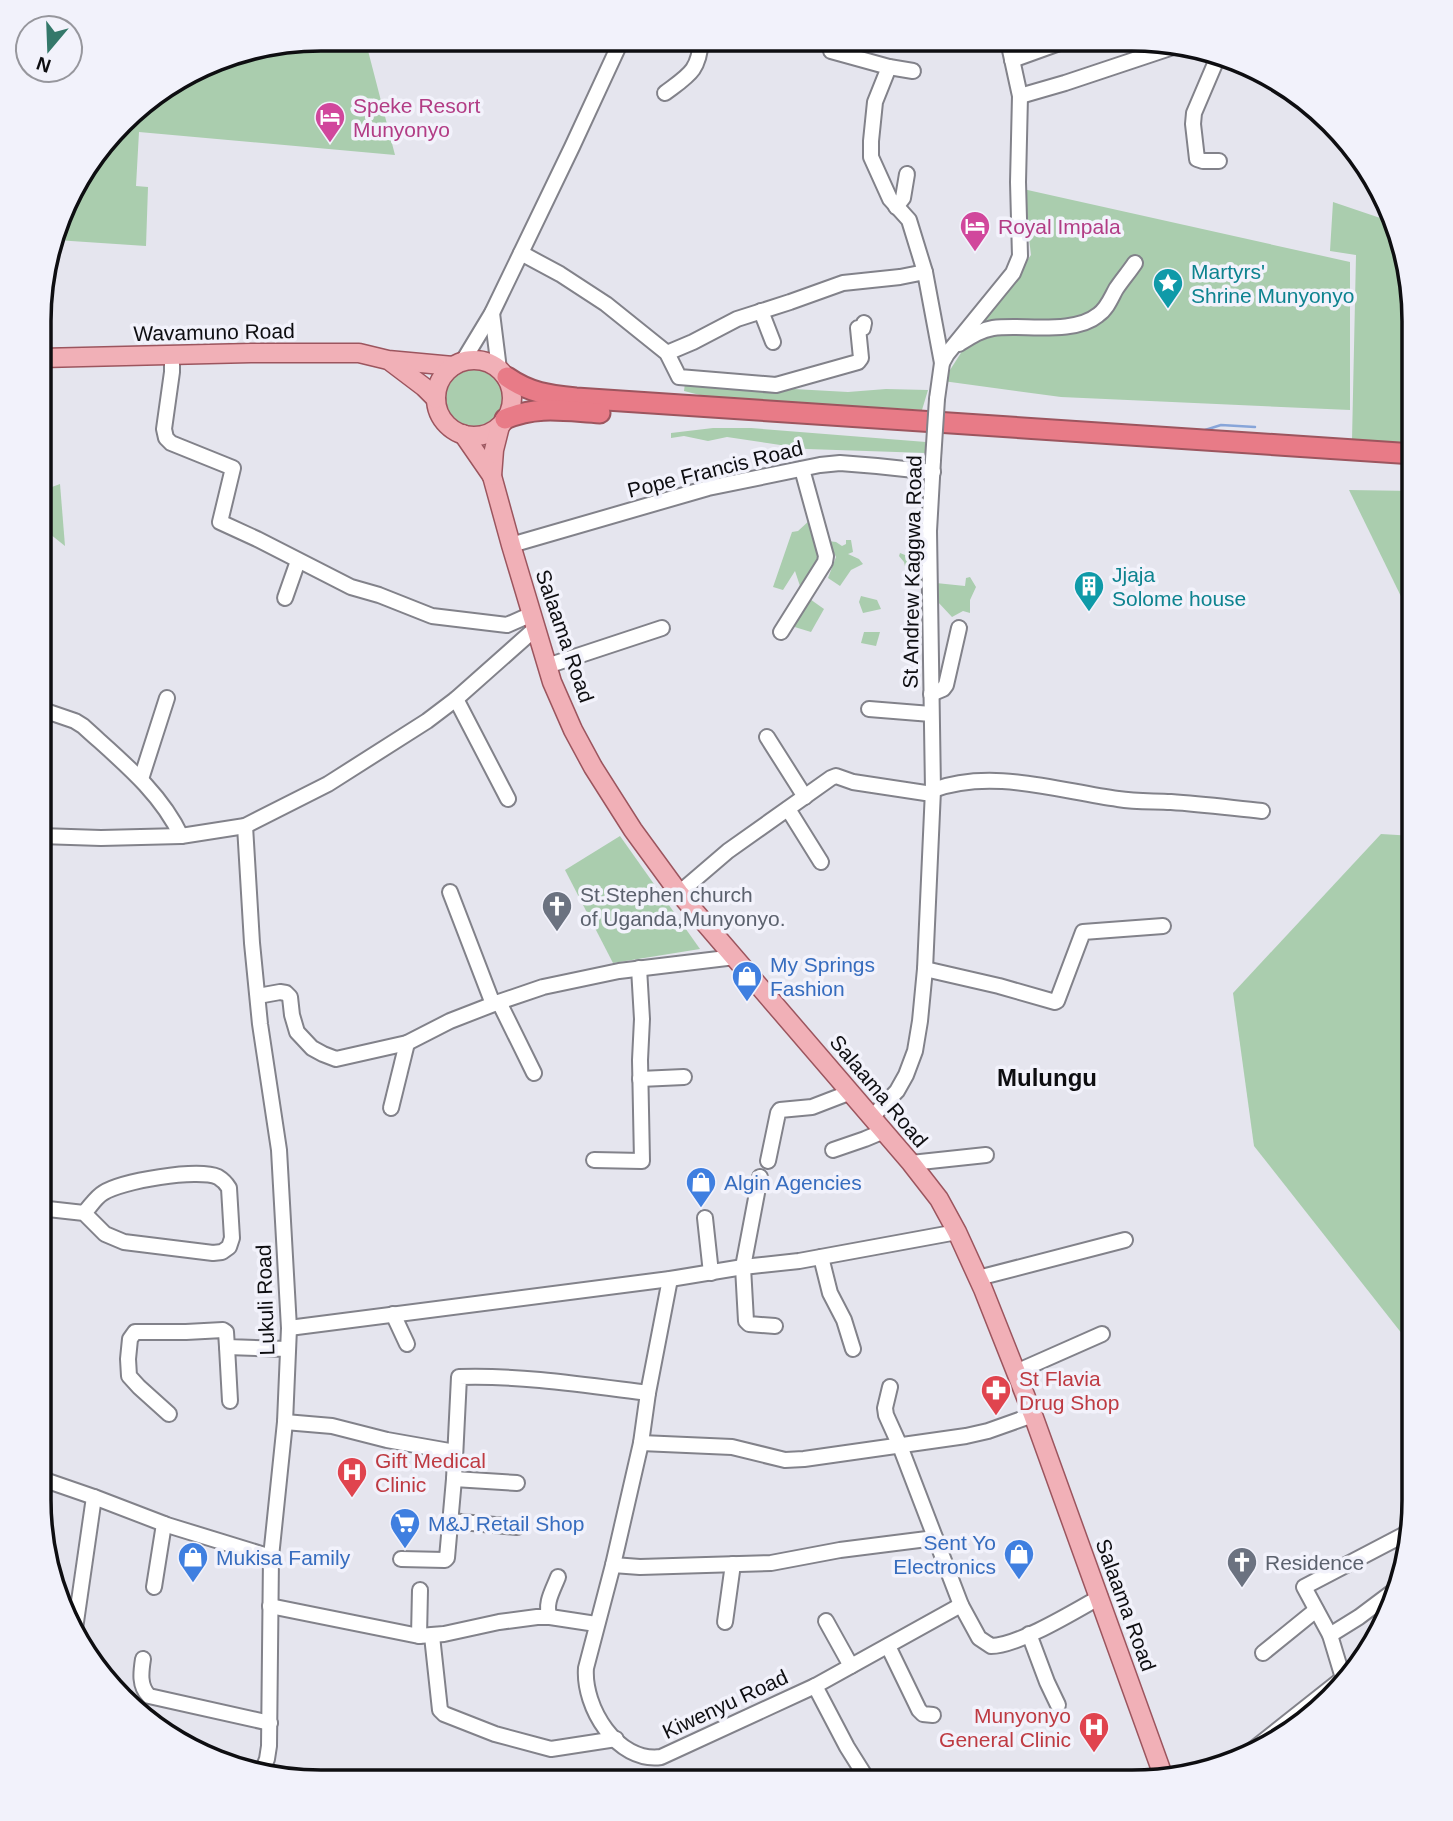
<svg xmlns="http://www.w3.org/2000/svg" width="1453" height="1821" font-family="Arial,sans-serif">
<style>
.green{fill:#aacdae}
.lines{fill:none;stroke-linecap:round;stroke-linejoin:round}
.stream{stroke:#87a5d9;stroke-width:2.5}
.minor-casing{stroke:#82828a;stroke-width:18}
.major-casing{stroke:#9c555e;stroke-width:21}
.highway-casing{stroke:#9c555e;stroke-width:23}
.minor{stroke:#fff;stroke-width:14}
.major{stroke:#f1b0b7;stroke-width:18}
.highway{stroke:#e87b87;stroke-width:19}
.minor-bridge-casing{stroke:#82828a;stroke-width:18;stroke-linecap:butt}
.minor-bridge{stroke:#fff;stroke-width:14}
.labels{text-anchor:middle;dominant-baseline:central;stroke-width:7;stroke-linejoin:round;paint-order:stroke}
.hotel-label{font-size:21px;fill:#b23c85;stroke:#f2f2fb;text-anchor:start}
.culture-label{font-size:21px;fill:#0d838f;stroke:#f2f2fb;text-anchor:start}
.street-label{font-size:21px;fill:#0e0e11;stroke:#f2f2fb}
.worship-label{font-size:21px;fill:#5b616d;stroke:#f2f2fb;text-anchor:start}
.shop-label{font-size:21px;fill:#366cbe;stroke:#f2f2fb;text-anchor:start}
.health-label{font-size:21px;fill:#be3a42;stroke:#f2f2fb;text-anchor:start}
.quarter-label{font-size:24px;font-weight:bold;fill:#0e0e11;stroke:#f2f2fb}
.rim{fill:none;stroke:#0e0e11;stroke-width:3.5}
</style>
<rect width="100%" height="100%" fill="#e5e5ee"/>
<g class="green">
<polygon points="321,39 365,39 395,155 139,132 136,186 148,187 146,246 56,240 76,180 135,108 230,54"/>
<polygon points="1023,189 1350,262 1350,410 1061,397 943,381 966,345 1031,255"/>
<polygon points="1333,202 1395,223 1405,248 1414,321 1414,444 1352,440 1356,255 1330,251"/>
<circle cx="474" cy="398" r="28"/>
<polygon points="685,383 848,392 886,389 928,390 922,410 708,397 684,391"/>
<polygon points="713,428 751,428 926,442 926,453 807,449 727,437 708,441 684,436 671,438 671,433"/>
<polygon points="60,484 65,546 40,526 41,491"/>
<polygon points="1349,490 1414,491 1414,623"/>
<polygon points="810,520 826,556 808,589 800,586 795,571 783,590 773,587 792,532 798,531"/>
<polygon points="846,540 851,540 853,552 848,554 859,559 863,564 851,570 840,586 828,578 836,557 828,541 836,542 842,546 846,544"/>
<polygon points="900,553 910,557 916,553 920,556 923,580 915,583 913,579 908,579 904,562 899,556"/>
<polygon points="970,577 976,587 970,600 970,613 963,611 952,617 937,601 936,583 965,586 966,578"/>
<polygon points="861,596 877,600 881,609 863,613 859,602"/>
<polygon points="807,597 824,609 811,632 788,625"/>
<polygon points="864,632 880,632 876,646 861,643"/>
<polygon points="1381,834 1414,836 1414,1349 1254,1146 1233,993"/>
<polygon points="620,836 700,949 613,963 565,870"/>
</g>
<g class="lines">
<polyline class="stream" points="1205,430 1221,425 1255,427"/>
<g class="minor-casing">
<g id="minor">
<polyline points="831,51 889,67 913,71"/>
<polyline points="1217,59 1194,113 1193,124 1197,159 1203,161 1219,161"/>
<polyline points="1012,60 1065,41"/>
<polyline points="889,67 875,102 871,141 871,157 890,199 909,220 925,272"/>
<path d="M665 93C689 75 699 71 701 40"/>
<polyline points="1020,96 1065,83 1179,45"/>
<polyline points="896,207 903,198 907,174"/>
<polyline points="521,253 560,274 606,304 667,353 679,377 776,385 858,362 861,358 858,328 863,328 864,323"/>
<polyline points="761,311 773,342"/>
<polyline points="492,313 499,369"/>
<path d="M959 344C970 337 980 330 993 328 1022 324 1074 335 1098 315 1107 309 1111 298 1116 289 1122 280 1129 272 1135 263"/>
<polyline points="667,353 693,342 737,319 790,302 843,283 900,277 925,272 942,363"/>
<polyline points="172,355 172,372 164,429 166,438 171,443 233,468 220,522 257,539 351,587 379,595 432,616 507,625 532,614"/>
<polyline points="463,361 492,313 572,147 622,39"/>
<polyline points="937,399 942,363 947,354 1013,273 1020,256 1018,182 1020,96 1008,41"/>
<polyline points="511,545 708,488 820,465 840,463 877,466 933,472"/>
<polyline points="285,598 298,561"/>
<polyline points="781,632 825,562 826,556 802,469"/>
<polyline points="547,666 662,628"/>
<polyline points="931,694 943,689 946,685 959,628"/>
<polyline points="456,699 508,799"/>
<path d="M40 709 75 721 83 726C119 759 160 791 181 836"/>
<polyline points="869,709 931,714"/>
<polyline points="767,737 805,797"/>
<polyline points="141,779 167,698"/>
<path d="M933 790C992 768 1058 791 1118 799 1136 802 1153 801 1171 802 1202 804 1232 808 1262 811"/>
<polyline points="788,809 821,862"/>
<polyline points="245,826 252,943 260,1024 279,1150 289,1328 285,1422 271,1557 269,1746 267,1759 261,1774"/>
<polyline points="40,836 101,838 181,836 245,826 328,784 427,721 456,699 536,628"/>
<polyline points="450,892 493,1004"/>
<polyline points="679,893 728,851 831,778 836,776 853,782 932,794"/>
<polyline points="925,969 999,986 1055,1002 1057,1001 1083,932 1163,926"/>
<polyline points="258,996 280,992 286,993 290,997 292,1015 297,1032 312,1048 323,1054 336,1059 407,1043 450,1021 499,1002 543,987 619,971 735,957"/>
<polyline points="499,1002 534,1073"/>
<polyline points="640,1079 684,1077"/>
<polyline points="391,1108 407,1043"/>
<polyline points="872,1117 897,1091 906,1075 915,1051 920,1021 925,969 933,790 929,531 933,460"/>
<polyline points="833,1150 865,1139 884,1131"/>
<polyline points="594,1160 642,1161 640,1060 642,1019 639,968"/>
<polyline points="768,1161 778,1113 780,1110 812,1107 851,1092"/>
<polyline points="911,1163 986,1155"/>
<polyline points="760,1177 743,1267 746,1321 749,1324 775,1326"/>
<path d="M39 1208 84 1213 105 1234 124 1242 213 1253 222 1252 229 1247 232 1238 229 1188C226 1183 223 1180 218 1177 198 1168 121 1181 103 1193 96 1197 90 1207 84 1213"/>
<polyline points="705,1218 711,1273"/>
<polyline points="821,1257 830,1293 844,1320 853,1349"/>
<polyline points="978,1278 1125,1240"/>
<path d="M670 1279 648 1393 641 1443 613 1565 586 1668C583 1707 617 1763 661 1757L815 1686 961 1605"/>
<polyline points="393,1314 407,1344"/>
<polyline points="289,1328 670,1279 743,1267 799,1261 957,1232"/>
<polyline points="227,1347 230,1401"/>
<polyline points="1016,1372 1102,1334"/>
<path d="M890 1387 885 1408 886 1415 900 1446 961 1605 979 1638 991 1646C1018 1646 1075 1611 1100 1597"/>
<polyline points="169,1414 139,1387 129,1376 128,1359 130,1339 135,1332 186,1332 223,1330 226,1332 227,1347 288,1349"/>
<polyline points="285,1422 332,1426 387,1440 455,1452"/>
<polyline points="641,1443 732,1447 785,1460 804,1459 966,1436 988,1431 1033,1415"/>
<polyline points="39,1478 94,1497 167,1525 271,1557"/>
<polyline points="454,1479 517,1483"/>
<polyline points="450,1521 517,1527"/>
<path d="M401 1559 445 1560 447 1558 454 1479 459 1377C522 1375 585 1385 648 1393"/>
<polyline points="613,1565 640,1567 771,1563 840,1550 935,1538"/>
<polyline points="154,1587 164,1524"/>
<polyline points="270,1606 419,1636 444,1634 499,1622 537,1617 550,1617 596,1624"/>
<path d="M550 1617C544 1604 553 1590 558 1577"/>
<polyline points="826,1621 851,1666"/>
<polyline points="725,1622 733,1564"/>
<polyline points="1029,1634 1047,1682 1058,1705"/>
<polyline points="1330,1635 1359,1617 1395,1590"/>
<polyline points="74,1636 94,1497"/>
<polyline points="419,1636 420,1590"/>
<polyline points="432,1636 440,1710 444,1714 495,1734 551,1749 616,1739"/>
<polyline points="888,1646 919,1710 923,1714 933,1715"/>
<polyline points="1263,1653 1316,1610"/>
<path d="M143 1659C141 1672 139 1686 149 1696L270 1723"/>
<polyline points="1343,1678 1330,1635 1304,1587 1411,1531"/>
<polyline points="815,1686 847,1747 869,1782"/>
<polyline points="1251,1751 1347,1675"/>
</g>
</g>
<g class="major-casing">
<g id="major">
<polyline points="41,358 251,353 359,353 388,360 453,366"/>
<circle cx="474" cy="398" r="38"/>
<polyline points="391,362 424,387 436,399"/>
<polyline points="500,426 494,450 492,476 511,545 552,682 573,730 593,767 633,830 679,893 911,1163 939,1199 957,1232 983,1289 1033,1415 1164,1778"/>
<polyline points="463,434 492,476"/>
</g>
</g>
<g class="highway-casing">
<g id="highway">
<path d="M507 377C530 393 548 395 576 398L1414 454"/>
<path d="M505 419C538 405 565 411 600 413"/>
</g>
</g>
<use href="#minor" class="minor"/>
<use href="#major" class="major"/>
<use href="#highway" class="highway"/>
<g class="minor-bridge-casing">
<polyline id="minor-bridge" points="933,460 937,399"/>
</g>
<use href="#minor-bridge" class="minor-bridge"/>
</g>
<defs>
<g id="hotel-pin" transform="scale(1.575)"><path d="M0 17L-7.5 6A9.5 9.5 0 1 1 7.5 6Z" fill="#d1479c" stroke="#f2f2fb"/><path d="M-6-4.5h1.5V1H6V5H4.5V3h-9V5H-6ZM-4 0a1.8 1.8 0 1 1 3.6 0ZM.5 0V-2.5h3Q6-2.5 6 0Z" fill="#fff"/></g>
<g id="sight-pin" transform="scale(1.575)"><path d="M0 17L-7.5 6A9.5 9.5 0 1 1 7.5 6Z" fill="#0f9aa8" stroke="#f2f2fb"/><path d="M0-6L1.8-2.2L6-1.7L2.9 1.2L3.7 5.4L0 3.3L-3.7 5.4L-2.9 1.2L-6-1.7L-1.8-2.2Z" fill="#fff"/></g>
<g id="building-pin" transform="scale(1.575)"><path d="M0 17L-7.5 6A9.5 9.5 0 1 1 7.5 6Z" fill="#0f9aa8" stroke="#f2f2fb"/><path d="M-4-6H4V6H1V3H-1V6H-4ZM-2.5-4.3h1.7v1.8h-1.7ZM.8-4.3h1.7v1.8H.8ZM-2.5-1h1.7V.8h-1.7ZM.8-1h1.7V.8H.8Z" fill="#fff"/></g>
<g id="church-pin" transform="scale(1.575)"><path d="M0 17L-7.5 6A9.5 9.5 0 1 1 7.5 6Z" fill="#6b7280" stroke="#f2f2fb"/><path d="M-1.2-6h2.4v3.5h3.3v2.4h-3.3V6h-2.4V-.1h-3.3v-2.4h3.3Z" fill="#fff"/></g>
<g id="shop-pin" transform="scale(1.575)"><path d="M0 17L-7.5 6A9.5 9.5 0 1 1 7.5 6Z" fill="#3f7fe0" stroke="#f2f2fb"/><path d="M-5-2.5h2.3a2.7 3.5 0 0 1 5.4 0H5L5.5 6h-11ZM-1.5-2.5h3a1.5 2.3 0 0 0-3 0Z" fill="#fff"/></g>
<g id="pharmacy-pin" transform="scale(1.575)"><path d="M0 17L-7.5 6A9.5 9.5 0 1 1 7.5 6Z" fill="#e0444e" stroke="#f2f2fb"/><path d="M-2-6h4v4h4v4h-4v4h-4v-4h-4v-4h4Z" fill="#fff"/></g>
<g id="hospital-pin" transform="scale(1.575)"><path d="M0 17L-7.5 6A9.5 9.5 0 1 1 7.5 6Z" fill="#e0444e" stroke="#f2f2fb"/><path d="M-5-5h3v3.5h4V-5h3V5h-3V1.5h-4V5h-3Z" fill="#fff"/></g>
<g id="supermarket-pin" transform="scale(1.575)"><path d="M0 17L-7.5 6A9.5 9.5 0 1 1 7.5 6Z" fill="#3f7fe0" stroke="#f2f2fb"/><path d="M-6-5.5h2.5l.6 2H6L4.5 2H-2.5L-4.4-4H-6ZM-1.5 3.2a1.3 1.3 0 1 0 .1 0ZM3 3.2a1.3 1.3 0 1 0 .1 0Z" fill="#fff"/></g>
</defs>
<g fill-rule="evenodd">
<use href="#hotel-pin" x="330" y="117"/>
<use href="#hotel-pin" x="975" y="226"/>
<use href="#sight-pin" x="1168" y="283"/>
<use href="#building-pin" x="1089" y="586"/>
<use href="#church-pin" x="557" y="906"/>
<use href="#shop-pin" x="747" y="976"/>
<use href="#shop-pin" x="701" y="1182"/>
<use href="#pharmacy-pin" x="996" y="1390"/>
<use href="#hospital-pin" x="352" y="1472"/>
<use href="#supermarket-pin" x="405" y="1523"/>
<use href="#shop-pin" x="1019" y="1554"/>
<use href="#shop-pin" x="193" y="1557"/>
<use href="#church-pin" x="1242" y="1562"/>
<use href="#hospital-pin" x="1094" y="1727"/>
</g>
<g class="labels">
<g class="hotel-label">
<text x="353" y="105">Speke Resort<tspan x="353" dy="24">Munyonyo</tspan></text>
<text x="998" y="226">Royal Impala</text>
</g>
<g class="culture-label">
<text x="1191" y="271">Martyrs'<tspan x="1191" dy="24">Shrine Munyonyo</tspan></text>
<text x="1112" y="574">Jjaja<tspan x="1112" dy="24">Solome house</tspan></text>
</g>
<g class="street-label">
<text transform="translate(214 332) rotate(-1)">Wavamuno Road</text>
<text transform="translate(715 469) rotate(-14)">Pope Francis Road</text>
<text transform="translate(912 572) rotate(-89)">St Andrew Kaggwa Road</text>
<text transform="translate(565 636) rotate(71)">Salaama Road</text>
<text transform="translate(879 1091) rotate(50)">Salaama Road</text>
<text transform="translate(265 1300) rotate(-92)">Lukuli Road</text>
<text transform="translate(1126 1605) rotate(70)">Salaama Road</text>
<text transform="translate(725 1704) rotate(-25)">Kiwenyu Road</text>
</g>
<g class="worship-label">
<text x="580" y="894">St.Stephen church<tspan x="580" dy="24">of Uganda,Munyonyo.</tspan></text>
<text x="1265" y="1562">Residence</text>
</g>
<g class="shop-label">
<text x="770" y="964">My Springs<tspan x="770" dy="24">Fashion</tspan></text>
<text x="724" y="1182">Algin Agencies</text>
<text x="428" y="1523">M&amp;J Retail Shop</text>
<text x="996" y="1542" text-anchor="end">Sent Yo<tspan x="996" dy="24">Electronics</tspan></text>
<text x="216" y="1557">Mukisa Family</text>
</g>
<g class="health-label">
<text x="1019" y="1378">St Flavia<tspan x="1019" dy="24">Drug Shop</tspan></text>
<text x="375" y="1460">Gift Medical<tspan x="375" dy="24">Clinic</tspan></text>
<text x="1071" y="1715" text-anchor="end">Munyonyo<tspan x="1071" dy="24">General Clinic</tspan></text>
</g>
<g class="quarter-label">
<text x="1047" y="1077">Mulungu</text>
</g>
</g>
<path d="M0 0H1453V1821H0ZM321 51H1132A270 270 0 0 1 1402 321V1500A270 270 0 0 1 1132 1770H321A270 270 0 0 1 51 1500V321A270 270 0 0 1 321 51Z" fill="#f2f2fb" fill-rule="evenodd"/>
<path class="rim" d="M321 51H1132A270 270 0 0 1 1402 321V1500A270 270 0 0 1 1132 1770H321A270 270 0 0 1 51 1500V321A270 270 0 0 1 321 51Z"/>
<g transform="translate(49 49) rotate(199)"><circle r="33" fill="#f2f2fb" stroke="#97979d" stroke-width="2"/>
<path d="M0-5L12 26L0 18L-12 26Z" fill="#34786a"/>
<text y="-10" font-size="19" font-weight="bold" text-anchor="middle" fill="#0e0e11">N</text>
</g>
</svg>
